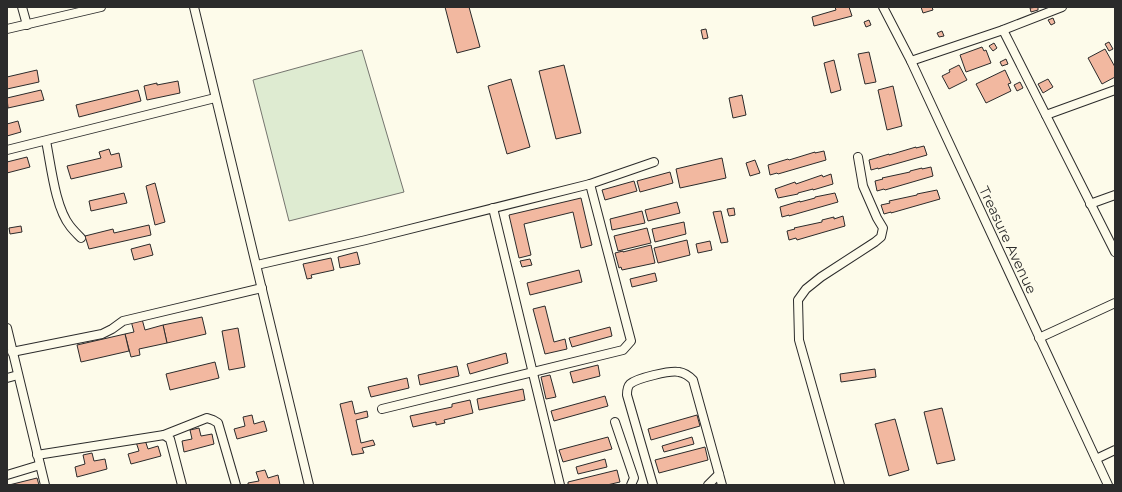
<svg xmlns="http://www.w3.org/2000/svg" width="1122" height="492" font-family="Montserrat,sans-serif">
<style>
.green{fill:#deebd1;stroke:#74746e}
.building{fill:#f2b8a0;stroke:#2b2b2b}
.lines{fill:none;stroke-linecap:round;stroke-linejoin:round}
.street-casing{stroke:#2b2b2b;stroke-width:10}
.street{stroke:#fdfbea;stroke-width:8}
.labels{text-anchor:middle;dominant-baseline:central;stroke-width:3;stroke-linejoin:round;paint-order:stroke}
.street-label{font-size:14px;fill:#2b2b2b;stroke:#fdfbea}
</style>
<rect width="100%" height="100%" fill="#fdfbea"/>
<polygon class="green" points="362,50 404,192 289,221 253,80"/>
<g class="building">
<polygon points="445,7 469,7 480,47 457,53"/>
<polygon points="835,7 849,7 852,16 814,26 812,17 836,10"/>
<polygon points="921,7 932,7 933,10 923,13"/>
<polygon points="1038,7 1038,10 1031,12 1030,8"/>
<polygon points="1053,18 1055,23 1051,25 1048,20"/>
<polygon points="869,20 871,25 866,27 864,22"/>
<polygon points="706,29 708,38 703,39 701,30"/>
<polygon points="942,31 944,36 939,37 937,33"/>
<polygon points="1109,42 1113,49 1109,51 1105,44"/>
<polygon points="994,43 997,48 993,51 989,46"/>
<polygon points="982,47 984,51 986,50 991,63 966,72 960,55"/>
<polygon points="1105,49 1115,67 1115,77 1102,84 1088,58"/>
<polygon points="869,52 876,82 865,84 858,54"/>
<polygon points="1006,59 1008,64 1002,66 1000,62"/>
<polygon points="834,60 841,90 831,93 824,63"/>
<polygon points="564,65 581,133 556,139 539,71"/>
<polygon points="959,65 967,80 949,89 942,76 950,72 949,70"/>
<polygon points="37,70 39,82 7,89 7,77"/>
<polygon points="1005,70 1011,83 1008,84 1011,91 986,103 976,84"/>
<polygon points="511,79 530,147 507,154 488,86"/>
<polygon points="1048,79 1053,87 1043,93 1038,84"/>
<polygon points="178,81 180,93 147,100 144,86 157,83 157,85"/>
<polygon points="1020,82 1023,88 1017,91 1014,85"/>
<polygon points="893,86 902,126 887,130 878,90"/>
<polygon points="41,90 44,100 8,108 7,98"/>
<polygon points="138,90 141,101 79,117 76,105"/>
<polygon points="742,95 746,115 733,118 729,98"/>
<polygon points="18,121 21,132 7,136 7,124"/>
<polygon points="924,146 927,155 878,169 878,168 871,170 869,160 889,154 889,155 916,147 916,148"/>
<polygon points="109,149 111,155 119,153 122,167 71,179 67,166 101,158 99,152"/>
<polygon points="824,151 826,160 778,174 777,173 770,175 768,165 788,159 789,160 815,152 815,153"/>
<polygon points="27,157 30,167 7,173 7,162"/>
<polygon points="722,158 726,178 680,188 676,169"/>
<polygon points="755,160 760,173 750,176 746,163"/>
<polygon points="931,167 933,176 885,190 884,189 877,191 875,181 883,179 882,178 910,172 910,171 922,168 922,169"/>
<polygon points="670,172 673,183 640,192 637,181"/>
<polygon points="831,174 833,184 813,190 813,189 798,193 798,194 778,198 775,189 795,182 796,184 822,175 823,177"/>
<polygon points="634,181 637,191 605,200 602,190"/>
<polygon points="155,183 165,222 155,225 146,186"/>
<polygon points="937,190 940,199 891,213 891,212 884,214 881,205 890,203 889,201 917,195 917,194"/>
<polygon points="124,193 127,203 91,211 89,201"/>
<polygon points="835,193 838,202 789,216 789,215 782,217 780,207 800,201 800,202 815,198 815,197"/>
<polygon points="581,198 592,245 581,248 573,212 524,224 531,255 519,258 509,215"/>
<polygon points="677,202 680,213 648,221 645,210"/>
<polygon points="734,208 735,215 729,216 727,209"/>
<polygon points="642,211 645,223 612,230 610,219"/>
<polygon points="721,211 728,242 721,243 713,212"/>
<polygon points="843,216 845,226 797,240 796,238 789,240 787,231 795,229 794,228 822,222 822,220 834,217 834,219"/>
<polygon points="684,222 686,234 655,242 652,229"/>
<polygon points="149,225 151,235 89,249 85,236 113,229 114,233"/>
<polygon points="21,226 22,232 10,234 9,228"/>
<polygon points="647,228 651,243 618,251 614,236"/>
<polygon points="687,240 690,255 658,263 654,248"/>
<polygon points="710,241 712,250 698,253 696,244"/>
<polygon points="150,244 153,255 134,260 131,249"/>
<polygon points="651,245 655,263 622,270 621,267 619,268 615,253 623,251 623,252"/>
<polygon points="357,252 360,264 340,268 338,257"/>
<polygon points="331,258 334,270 311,275 312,278 307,279 303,264"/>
<polygon points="530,259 532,265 522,267 520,261"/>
<polygon points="579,270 582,282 530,295 527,283"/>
<polygon points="655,273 657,281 632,287 630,279"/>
<polygon points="545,306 554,342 565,339 567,349 545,354 533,309"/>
<polygon points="202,317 206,334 167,343 163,325"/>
<polygon points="142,319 145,330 163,325 167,343 139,349 140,355 131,357 125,334 134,332 131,321"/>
<polygon points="610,327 612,336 572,347 569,338"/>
<polygon points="238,328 245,367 229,370 222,331"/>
<polygon points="125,334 129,351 81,362 77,345"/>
<polygon points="506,353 508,363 470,374 467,364"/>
<polygon points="215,362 219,378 170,390 166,374"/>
<polygon points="598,365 600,376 573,383 570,372"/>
<polygon points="457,366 459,376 420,385 418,375"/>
<polygon points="875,369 876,377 841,382 840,374"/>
<polygon points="550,375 556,397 546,399 541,377"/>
<polygon points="407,378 409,388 371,397 368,387"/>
<polygon points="523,389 525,400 479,410 477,399"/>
<polygon points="605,396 608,406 554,421 551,411"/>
<polygon points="470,400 473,413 444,420 445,423 436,425 436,422 413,427 410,416 452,407 452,404"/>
<polygon points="352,401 355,414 367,411 368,417 356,420 361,443 373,440 375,445 362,448 364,453 352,455 340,404"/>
<polygon points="942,408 955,460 937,464 924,412"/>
<polygon points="252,415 254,424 264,421 267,431 237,439 234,429 245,426 243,417"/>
<polygon points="697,415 700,426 651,440 648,429"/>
<polygon points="895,419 909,470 889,476 875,424"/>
<polygon points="199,428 201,436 212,434 214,444 184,452 182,441 192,439 190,430"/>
<polygon points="608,437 612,449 563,462 559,450"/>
<polygon points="692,437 694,444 664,452 662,446"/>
<polygon points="145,440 148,449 158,446 161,456 131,464 128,454 139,451 136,442"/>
<polygon points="705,447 708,460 659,473 655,460"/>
<polygon points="92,453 94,461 105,459 107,469 77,477 75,467 85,464 83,455"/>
<polygon points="605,459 607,467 578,474 576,467"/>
<polygon points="265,470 268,478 278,475 280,485 248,485 248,483 259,481 256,472"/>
<polygon points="617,470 620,482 607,485 568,485 568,482"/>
<polygon points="37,478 39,485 9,485"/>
</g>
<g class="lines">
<g class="street-casing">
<g id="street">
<polyline points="22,7 27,25"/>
<polyline points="194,7 309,485"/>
<polyline points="883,7 911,61 1108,485"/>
<polyline points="7,29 101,7"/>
<polyline points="1003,30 1115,252"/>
<polyline points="911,61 1003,30 1062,7"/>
<polyline points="1046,115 1115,90"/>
<path d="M46 141C51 165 55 207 70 226 73 230 77 234 81 238"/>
<polyline points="7,150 215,98"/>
<polyline points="1090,204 1115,195"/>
<polyline points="493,208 560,485"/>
<polyline points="257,265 366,240 590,184 654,162"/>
<polyline points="7,328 45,485"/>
<polyline points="1039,338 1115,303"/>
<polyline points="12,352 102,334 112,329 123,321 262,288"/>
<polyline points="7,378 18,375"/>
<polyline points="382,409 623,350 631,341 590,184"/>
<polyline points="615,422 634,478 631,485"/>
<polyline points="164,435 207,418 213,420 218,423 236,485"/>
<polyline points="37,455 164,435 170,439 182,485"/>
<polyline points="1096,459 1115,450"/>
<polyline points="7,475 40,465"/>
<path d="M653 485 627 395C627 391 627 387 630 384 637 378 671 370 679 372 685 373 689 376 693 380L722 485"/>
<polyline points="708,485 719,474"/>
<polyline points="840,485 799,340 798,300 806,289 821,277 875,242 881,237 883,228 877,218 863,186 858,157"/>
</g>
</g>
<use href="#street" class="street"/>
</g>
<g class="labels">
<g class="street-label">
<text transform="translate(1008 240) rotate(65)">Treasure Avenue</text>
</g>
</g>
<rect width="1122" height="492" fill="none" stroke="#2b2b2b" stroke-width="16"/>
</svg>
